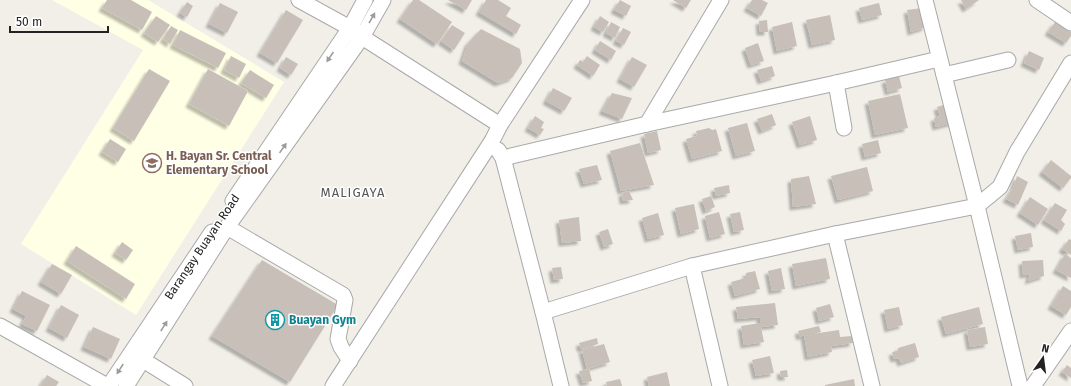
<svg xmlns="http://www.w3.org/2000/svg" width="1071" height="386" font-family="'Fira Sans',sans-serif">
<style>
.education{fill:#ffffe5}
.building{fill:#c7bfb8;filter:url(#shadow)}
.lines{fill:none;stroke-linecap:round;stroke-linejoin:round}
.minor-casing{stroke:#a9a9a9;stroke-width:17}
.minor{stroke:#fff;stroke-width:15}
.oneway{fill:#9c9c9c}
.labels{text-anchor:middle;dominant-baseline:central;stroke-width:3;stroke-linejoin:round;paint-order:stroke}
.education-label{font-size:12px;font-weight:bold;fill:#785e54;stroke:#fff;text-anchor:start}
.street-label{font-size:12px;fill:#222;stroke:#fff}
.culture-label{font-size:12px;font-weight:bold;fill:#0d838f;stroke:#fff;text-anchor:start}
.neighbourhood-label{font-size:13px;letter-spacing:1px;fill:#555;stroke:#fff}
</style>
<defs>
<filter id="shadow"><feDropShadow dx="-3.5" dy="3.5" stdDeviation="1" flood-color="#0004"/></filter>
</defs>
<rect width="100%" height="100%" fill="#f2efe9"/>
<polygon class="education" points="52,0 148,0 284,82 136,315 21,244 143,50"/>
<g class="building">
<polygon points="107,0 131,0 152,12 142,30 102,8"/>
<polygon points="413,0 419,0 452,22 437,44 400,19"/>
<polygon points="448,0 472,0 466,10"/>
<polygon points="486,0 498,0 511,8 506,16 521,25 516,34 479,12"/>
<polygon points="620,0 631,6 626,16 614,10"/>
<polygon points="673,0 691,0 686,8"/>
<polygon points="752,0 762,0 768,3 761,16 747,8"/>
<polygon points="961,0 979,0 966,9"/>
<polygon points="187,2 193,6 187,17 180,13"/>
<polygon points="220,3 238,12 227,33 209,24"/>
<polygon points="879,3 882,15 862,20 859,8"/>
<polygon points="922,8 926,27 911,32 907,10"/>
<polygon points="286,10 303,20 277,63 260,53"/>
<polygon points="830,15 835,40 812,45 806,20"/>
<polygon points="156,16 170,25 158,42 144,33"/>
<polygon points="600,16 609,22 603,32 594,27"/>
<polygon points="767,20 768,32 760,32 759,21"/>
<polygon points="611,22 620,27 615,38 606,33"/>
<polygon points="792,22 797,46 777,51 772,27"/>
<polygon points="1055,22 1071,32 1071,36 1066,43 1048,32"/>
<polygon points="452,25 465,33 454,50 441,41"/>
<polygon points="171,26 178,30 170,44 163,39"/>
<polygon points="623,28 631,32 624,45 616,41"/>
<polygon points="481,29 520,49 522,63 512,78 498,83 462,61 468,43"/>
<polygon points="180,30 226,53 218,68 173,45"/>
<polygon points="600,41 616,51 611,60 595,50"/>
<polygon points="758,43 764,61 751,65 745,48"/>
<polygon points="1029,51 1044,58 1039,70 1024,63"/>
<polygon points="231,56 246,64 239,78 224,70"/>
<polygon points="587,56 600,65 593,76 577,65 580,60 583,62"/>
<polygon points="286,57 298,64 291,75 280,68"/>
<polygon points="632,57 647,65 634,87 620,79"/>
<polygon points="772,66 775,76 761,81 757,70"/>
<polygon points="149,69 170,81 134,141 113,128"/>
<polygon points="208,69 248,91 229,126 189,104"/>
<polygon points="250,70 274,85 266,98 241,83"/>
<polygon points="899,76 902,88 888,92 885,80"/>
<polygon points="553,88 572,98 564,111 546,101"/>
<polygon points="612,93 632,98 622,119 602,111"/>
<polygon points="900,94 908,128 875,135 868,101"/>
<polygon points="950,103 955,122 936,127 934,118 940,116 937,107"/>
<polygon points="772,114 776,125 762,131 757,119"/>
<polygon points="535,116 544,122 541,128 544,129 540,135 528,128"/>
<polygon points="810,116 817,140 800,145 792,122"/>
<polygon points="747,123 755,151 736,156 728,128"/>
<polygon points="709,128 712,130 716,129 722,151 692,159 686,139 697,136 696,131"/>
<polygon points="657,131 661,150 648,153 644,134"/>
<polygon points="110,139 126,149 118,162 102,152"/>
<polygon points="878,140 881,153 865,157 862,144"/>
<polygon points="640,143 654,185 621,191 610,151"/>
<polygon points="1051,160 1071,176 1071,178 1063,188 1042,172"/>
<polygon points="597,165 602,180 584,184 579,169"/>
<polygon points="867,167 873,191 838,200 831,176"/>
<polygon points="809,176 816,204 793,207 791,179"/>
<polygon points="1017,176 1028,182 1018,205 1006,199 1013,188"/>
<polygon points="729,185 730,193 716,196 714,188"/>
<polygon points="629,191 633,200 623,201 622,193"/>
<polygon points="711,196 715,207 706,211 702,199"/>
<polygon points="1030,197 1048,209 1038,225 1020,213"/>
<polygon points="1055,203 1067,210 1061,220 1065,224 1061,231 1044,220"/>
<polygon points="694,204 699,229 681,234 675,208"/>
<polygon points="719,212 725,234 710,238 705,216"/>
<polygon points="740,212 744,230 734,232 730,214"/>
<polygon points="658,213 664,235 648,239 642,218"/>
<polygon points="579,217 581,241 562,243 559,220"/>
<polygon points="608,229 613,244 604,247 599,232"/>
<polygon points="1031,233 1033,247 1018,250 1015,236"/>
<polygon points="1069,239 1071,240 1071,255 1062,249"/>
<polygon points="122,242 133,250 126,260 115,253"/>
<polygon points="76,246 135,284 126,299 67,261"/>
<polygon points="1065,254 1071,258 1071,278 1056,270"/>
<polygon points="826,258 830,279 796,286 792,264"/>
<polygon points="262,260 338,305 290,382 212,336"/>
<polygon points="1043,260 1044,276 1028,281 1030,274 1023,275 1022,261"/>
<polygon points="52,264 72,275 61,294 41,282"/>
<polygon points="561,267 563,279 554,280 552,268"/>
<polygon points="781,268 785,289 772,291 768,271"/>
<polygon points="755,271 760,289 735,296 731,282 746,278 746,273"/>
<polygon points="1063,286 1071,291 1071,307 1066,315 1051,306"/>
<polygon points="22,291 50,305 37,331 22,324 26,316 13,309"/>
<polygon points="775,303 778,325 761,327 764,342 744,345 741,326 760,323 760,317 738,319 736,307"/>
<polygon points="830,304 834,317 819,321 816,308"/>
<polygon points="61,305 79,315 67,338 49,328"/>
<polygon points="899,307 903,325 888,329 884,310"/>
<polygon points="979,307 983,324 946,334 941,317"/>
<polygon points="819,326 821,332 812,334 839,330 840,337 852,336 853,343 831,346 832,352 808,357 804,335 800,337 798,331"/>
<polygon points="93,327 120,339 111,359 84,347"/>
<polygon points="985,327 988,344 970,347 967,330"/>
<polygon points="597,338 598,344 581,349 579,343"/>
<polygon points="915,343 919,357 901,363 899,358 894,359 892,352 898,351 898,348"/>
<polygon points="604,344 610,362 587,369 582,350"/>
<polygon points="770,356 774,373 756,376 752,360"/>
<polygon points="1067,365 1071,368 1071,378 1062,372"/>
<polygon points="589,369 592,381 583,383 579,371"/>
<polygon points="787,370 788,377 781,377 780,371"/>
<polygon points="667,372 670,386 649,386 647,377"/>
<polygon points="47,375 59,382 56,386 40,386"/>
<polygon points="620,379 622,386 607,386 606,382"/>
<polygon points="854,379 855,386 825,386 825,385"/>
</g>
<g class="lines">
<g class="minor-casing">
<g id="minor">
<polyline points="299,0 350,28 362,37 500,125"/>
<polyline points="925,0 977,206 1020,386"/>
<polyline points="1037,0 1071,23"/>
<polyline points="944,75 1008,60"/>
<polyline points="836,83 844,128"/>
<polyline points="647,124 721,0"/>
<polyline points="498,150 503,158 543,312 561,386"/>
<polyline points="503,158 647,124 836,83 939,59"/>
<polyline points="233,201 350,28 365,0"/>
<polyline points="227,227 343,295 345,300 338,339 341,347 350,361"/>
<polyline points="835,234 872,386"/>
<polyline points="692,266 720,386"/>
<polyline points="543,312 692,266 835,234 977,206 1000,187 1017,152 1071,63"/>
<polyline points="0,326 107,386"/>
<polyline points="135,355 185,386"/>
<polyline points="109,386 212,232"/>
<polyline points="126,386 227,227 362,37 383,0"/>
<polyline points="333,386 492,141 500,125 582,0"/>
<polyline points="1033,386 1071,331"/>
</g>
</g>
<use href="#minor" class="minor"/>
</g>
<defs><path id="oneway-solid" d="M-6-.8H1V-3.2L6.5 0L1 3.2V.8H-6Z"/></defs>
<g class="oneway">
<use href="#oneway-solid" transform="translate(372 18) rotate(-60)"/>
<use href="#oneway-solid" transform="translate(330 57) rotate(124)"/>
<use href="#oneway-solid" transform="translate(283 148) rotate(-55)"/>
<use href="#oneway-solid" transform="translate(164 326) rotate(-58)"/>
<use href="#oneway-solid" transform="translate(120 369) rotate(123)"/>
</g>
<defs>
<g id="school-ring" transform="scale(1)"><circle r="9.5" fill="#fff" stroke="#8d6e63" stroke-width="1.5"/><path d="M0-5L7-2L0 1L-7-2ZM-4 1L0 2.5L4 1V4Q0 6-4 4Z" fill="#8d6e63"/></g>
<g id="building-ring" transform="scale(1)"><circle r="9.5" fill="#fff" stroke="#0f9aa8" stroke-width="1.5"/><path d="M-4-6H4V6H1V3H-1V6H-4ZM-2.5-4.3h1.7v1.8h-1.7ZM.8-4.3h1.7v1.8H.8ZM-2.5-1h1.7V.8h-1.7ZM.8-1h1.7V.8H.8Z" fill="#0f9aa8"/></g>
</defs>
<g fill-rule="evenodd">
<use href="#school-ring" x="152" y="163"/>
<use href="#building-ring" x="275" y="320"/>
</g>
<g class="labels">
<g class="education-label">
<text x="166" y="156">H. Bayan Sr. Central<tspan x="166" dy="14">Elementary School</tspan></text>
</g>
<g class="street-label">
<text transform="translate(202 247) rotate(-56)">Barangay Buayan Road</text>
</g>
<g class="culture-label">
<text x="289" y="320">Buayan Gym</text>
</g>
<g class="neighbourhood-label">
<text x="353" y="192">MALIGAYA</text>
</g>
</g>
<g transform="translate(1043 358) rotate(14)" stroke="#ffffff" stroke-width="3" paint-order="stroke">
<path d="M0-3L7 15L0 10L-7 15Z" fill="#222222"/>
<text y="-6" font-size="11" font-weight="bold" text-anchor="middle" fill="#222222">N</text>
</g>
<path d="M10 26v6h98v-6" fill="none" stroke="#222222" stroke-width="2"/>
<text x="16" y="26" font-size="12" fill="#222222" stroke="#ffffff" stroke-width="3" paint-order="stroke">50 m</text>
</svg>
